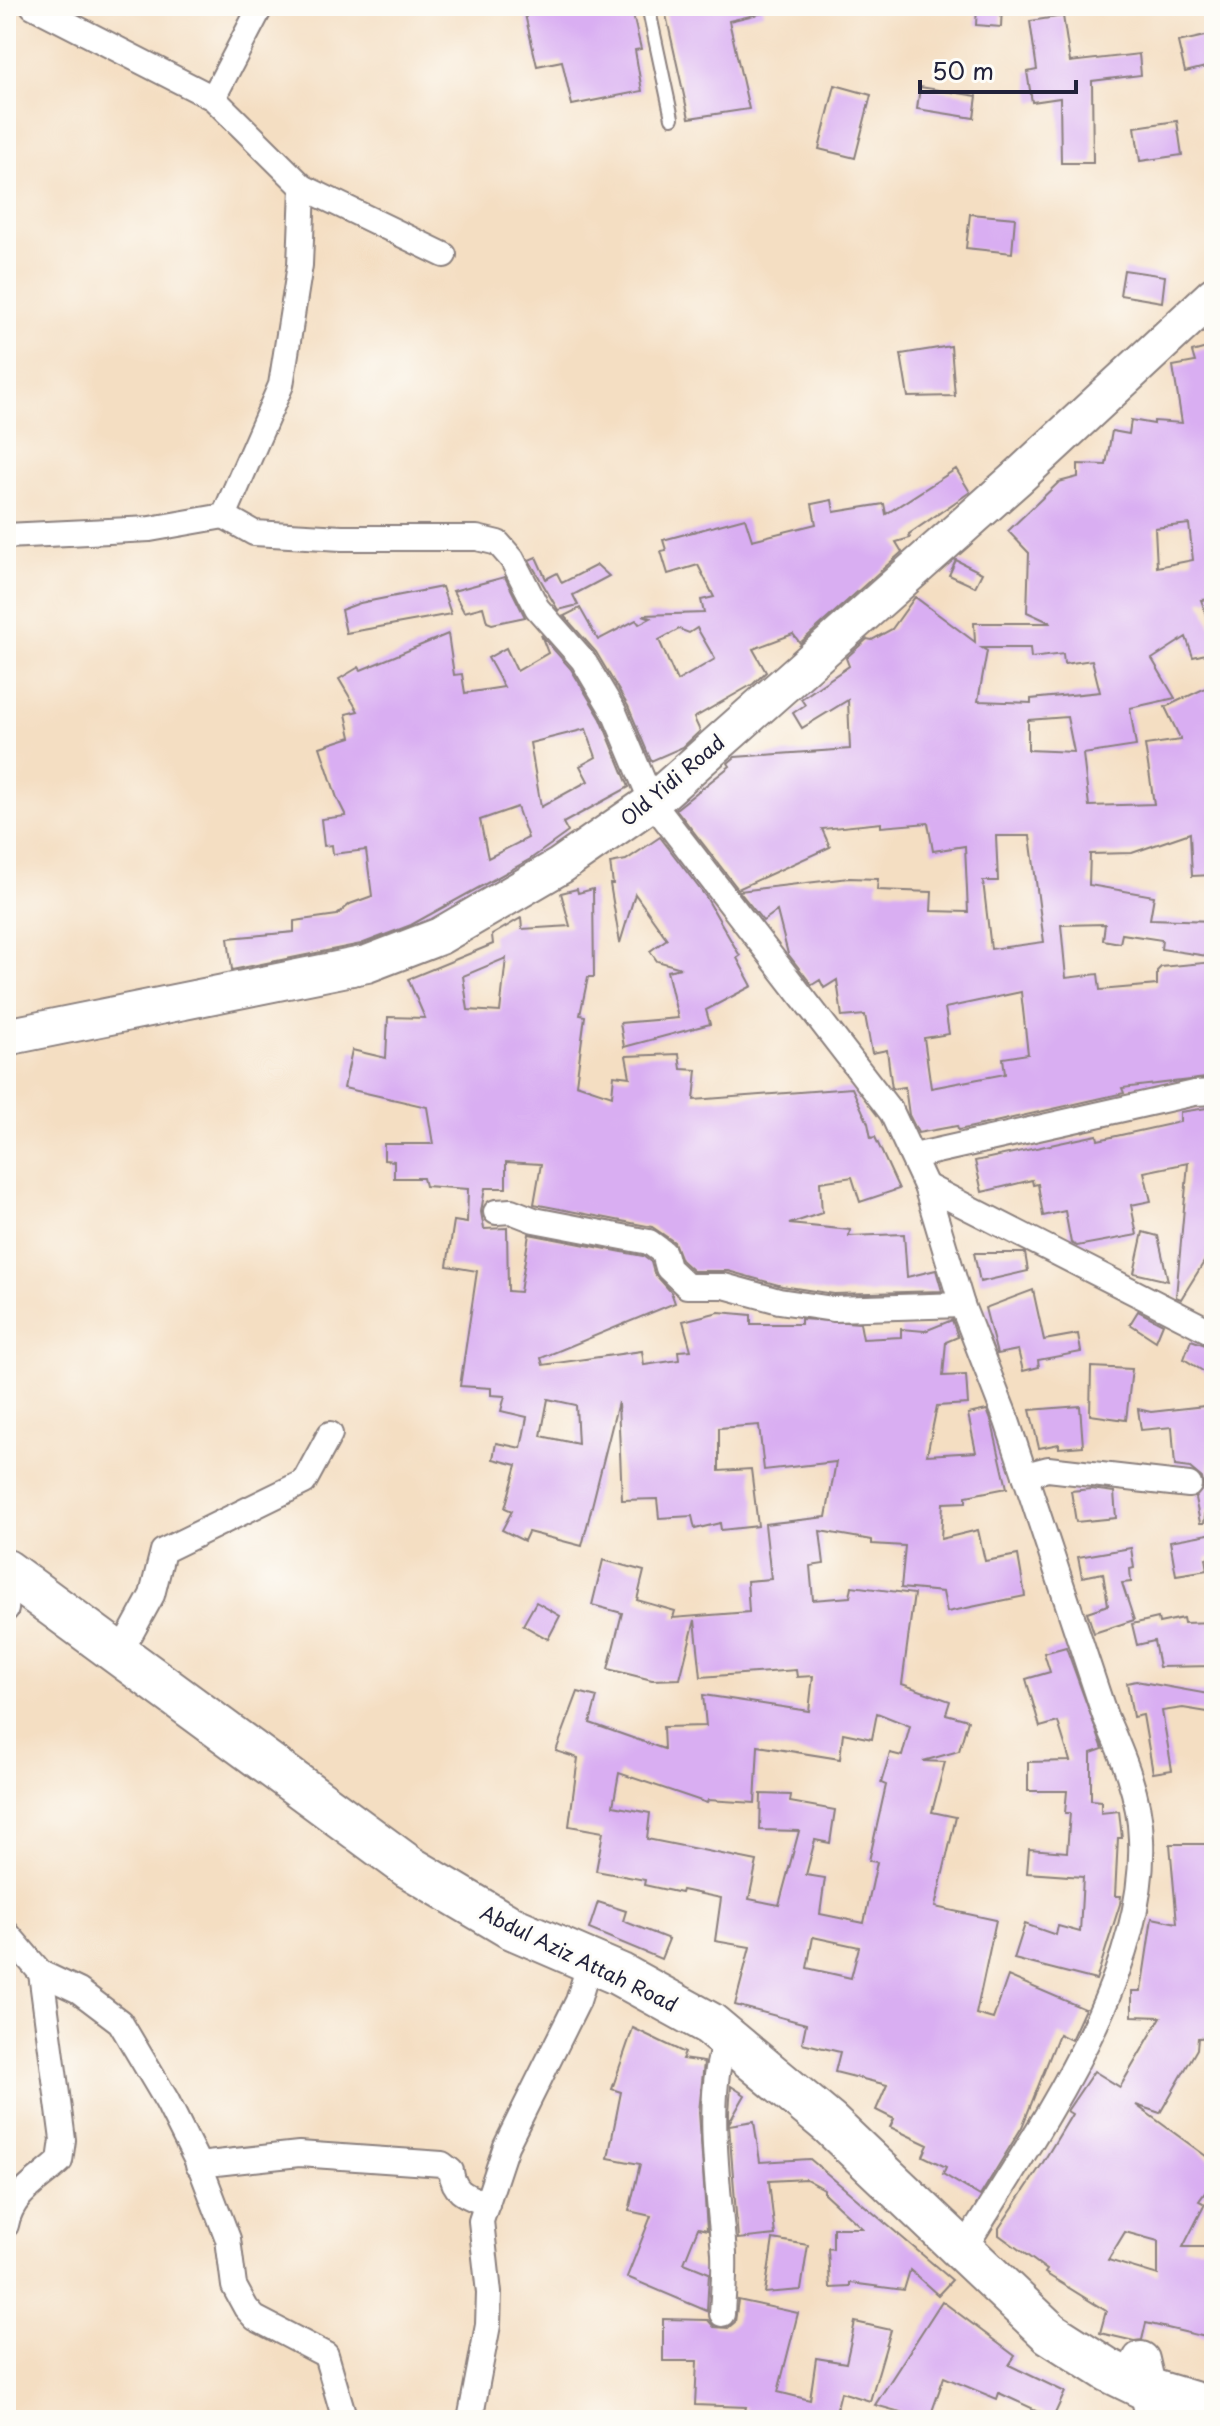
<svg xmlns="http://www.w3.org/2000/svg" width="1220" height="2426" font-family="'Playpen Sans',sans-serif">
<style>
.building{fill:#d9aef2;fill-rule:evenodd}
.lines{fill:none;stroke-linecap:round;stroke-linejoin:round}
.lane-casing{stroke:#8b807e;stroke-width:16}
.street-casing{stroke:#8b807e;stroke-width:28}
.primary-casing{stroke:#8b807e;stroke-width:40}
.highway-casing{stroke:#8b807e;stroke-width:46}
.lane{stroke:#fff;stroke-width:12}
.street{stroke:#fff;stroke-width:24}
.primary{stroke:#fff;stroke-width:36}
.highway{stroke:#fff;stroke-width:42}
.labels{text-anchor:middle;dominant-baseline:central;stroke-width:6;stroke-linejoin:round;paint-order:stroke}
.street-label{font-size:20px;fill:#22223b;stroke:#fdfcf7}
</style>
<rect width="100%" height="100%" fill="#fdfcf7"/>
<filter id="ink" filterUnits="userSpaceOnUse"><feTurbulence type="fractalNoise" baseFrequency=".0125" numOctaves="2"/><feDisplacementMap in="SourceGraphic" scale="16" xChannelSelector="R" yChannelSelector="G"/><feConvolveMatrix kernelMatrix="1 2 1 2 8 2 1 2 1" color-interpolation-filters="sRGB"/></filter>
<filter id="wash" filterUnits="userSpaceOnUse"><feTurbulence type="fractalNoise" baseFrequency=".006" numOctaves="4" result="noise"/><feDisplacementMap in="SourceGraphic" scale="32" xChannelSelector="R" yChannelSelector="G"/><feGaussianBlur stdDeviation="1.8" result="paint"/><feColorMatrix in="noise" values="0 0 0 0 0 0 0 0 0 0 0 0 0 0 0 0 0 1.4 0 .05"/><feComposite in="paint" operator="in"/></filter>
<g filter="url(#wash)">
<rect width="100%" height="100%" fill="#f4dec2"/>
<g id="blocks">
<g class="building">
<polygon points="523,6 631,6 641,49 635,50 642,91 572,105 562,61 537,66"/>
<polygon points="664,6 762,6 763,13 729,21 749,109 689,118"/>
<polygon points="977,6 1002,6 1001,27 976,25"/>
<polygon points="1063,16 1070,62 1139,54 1141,75 1092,81 1093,163 1061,163 1060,98 1032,102 1027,72 1037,70 1030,21"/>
<polygon points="1214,34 1214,65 1185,72 1178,42"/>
<polygon points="835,85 871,95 855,158 819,149"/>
<polygon points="920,87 977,96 974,118 917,109"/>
<polygon points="1177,121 1182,155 1140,161 1135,127"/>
<polygon points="970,214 1015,218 1012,253 966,248"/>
<polygon points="1124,270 1165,276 1162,302 1120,295"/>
<polygon points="951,346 955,396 908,397 901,354"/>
<path d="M1214 346 1211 492H1214V599L1201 600 1214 634V652L1193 657 1186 637 1152 659 1175 698 1130 708 1136 746 1083 754 1089 806 1154 804 1145 745 1181 740 1165 707 1214 684 1212 875 1192 876 1190 833 1132 853 1090 854 1089 885 1154 896 1150 919 1214 921V957L1161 949 1162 940 1122 934 1120 943 1103 940 1105 924 1061 925 1066 978 1098 974 1100 990 1157 985V971L1161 967 1214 962V1077L1122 1088 1124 1093 968 1128 958 1130 957 1126 918 1133 909 1115 905 1087 892 1089 887 1050 872 1053 865 1015 842 1017 837 980 824 988 820 980 812 985 788 954 777 911 763 921 739 891 849 878 878 879 877 890 932 892 931 911 968 912 965 846 933 851 928 823 881 827V823L822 829 830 847 738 889 676 809 730 766 728 763 735 757 850 749 848 700 802 728 793 713 805 705 801 699 849 666 846 658 867 639 872 640 892 629 915 597 975 642 974 623H1051L1027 612 1029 553 1008 531 1059 482 1078 477V464L1106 465 1112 431 1129 434 1131 420 1154 424V421L1182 423 1173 366 1195 362 1192 352ZM1189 524 1193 560 1157 567 1155 528ZM982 648H1030L1031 658 1063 654 1064 664 1092 660 1100 692 1031 699V703L978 701 987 651ZM1067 717 1074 752 1028 750V720ZM996 836H1030L1044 942 991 949 983 881H998ZM1021 992 1028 1054 1003 1058 1005 1074 931 1088 924 1038 949 1034 945 1008Z"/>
<path d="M956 469 970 492 909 534 910 538 896 542 902 552 800 643 793 634 753 649 766 672 753 684 694 718 700 731 683 747 651 761 628 706 596 652 564 616 580 608 598 640 636 620 639 624 651 618 643 615 704 613 701 600 714 597 698 565 668 574 661 551 666 550 663 540 745 518 752 540 816 524 812 504 832 500 834 512 884 504 886 514ZM697 628 715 659 677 681 659 640 679 629 689 633Z"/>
<polygon points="536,557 546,579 557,573 562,583 597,565 609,576 573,595 578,605 558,610 529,560"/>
<polygon points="956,560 982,573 975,587 949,575"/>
<polygon points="505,577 525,617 492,624 487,622 483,607 464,612 453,591"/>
<polygon points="442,587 451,614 346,633 341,610 360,603"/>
<path d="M448 634 454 675 462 674 465 693 504 687 488 658 506 648 517 671 548 653 541 635 571 669 601 719 629 787 563 823 568 832 529 860 411 925 361 944 232 970 228 938 294 932V921L337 915 350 904 372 896 366 850 333 854 332 845 324 846 321 819 346 816 337 798 320 747 351 737 346 714 358 711 339 679 359 667 361 670ZM586 729 596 757 580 766 588 781 541 807 530 743ZM517 807 528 838 488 858 480 820Z"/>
<polygon points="660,837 706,897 740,956 737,958 752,986 706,1010 710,1024 624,1047 620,1023 678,1018 667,971 681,968 657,961 650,951 667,939 635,894 620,943 610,884 613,884 610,863 626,860"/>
<path d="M577 889 578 893 593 889 594 977H588L580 1015 585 1016 576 1084 612 1096 614 1075 630 1077 626 1056 679 1054 681 1069 697 1070 694 1100 852 1088 868 1123 871 1138 875 1137 899 1189 860 1202 852 1177 820 1182 822 1213 789 1224 850 1230 849 1236 904 1234 907 1277 936 1270 942 1291 834 1294 782 1286 728 1271H693L681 1260 674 1242 652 1227 534 1204 541 1164 506 1162V1188H485L481 1212 484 1229 507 1228 508 1291 520 1292 529 1234 643 1256 651 1262 654 1273 671 1292 675 1303 541 1358 543 1365 642 1351 644 1365 679 1360 678 1351 691 1350 683 1321 719 1312 751 1315V1324H801V1319L860 1323 863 1339 901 1337V1329L925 1331 952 1320 958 1337 946 1342 943 1376 966 1375 968 1404 937 1406 927 1455 976 1452 968 1414 987 1410 992 1423 1007 1488 966 1496V1502L943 1503 941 1539 978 1530 985 1561 1018 1555 1025 1596 947 1612 943 1592 901 1588 905 1546 872 1544V1540L820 1531 824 1564 810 1566 813 1600 850 1597 852 1586 914 1594 902 1684 950 1701 946 1714 968 1720 959 1751 923 1761 945 1762 932 1812 956 1817 935 1907 996 1920 976 2014 993 2019 1008 1976 1085 2009 1071 2040 1059 2034 1022 2127 980 2196 943 2174 946 2167 923 2156 928 2145 890 2127 894 2119 876 2110 887 2085 835 2072 840 2052 802 2043 806 2024 735 2005 750 1947 715 1941 721 1898 682 1890 681 1893 644 1885 645 1880 596 1871 603 1832 569 1826 578 1758 556 1751 578 1692 597 1697 590 1723 664 1749 663 1727 706 1726 703 1695 809 1711 813 1676 797 1677 796 1670 701 1677 695 1620 680 1679 652 1680 608 1669 622 1613 592 1605 603 1560 644 1571 637 1600 675 1611 673 1618 749 1612 747 1581 771 1579 765 1524 826 1517 836 1462 764 1470 759 1425 719 1428V1471L751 1469 758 1526 721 1530 720 1523 695 1529 692 1516 659 1518 657 1499 622 1500 618 1402 582 1546 528 1532 524 1541 502 1530 512 1511 505 1508 517 1465 493 1459 496 1443 521 1448 527 1417 501 1411 505 1396 491 1395V1388L460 1386 477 1271 447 1266 454 1221 467 1223 468 1189 425 1186 423 1178H394V1161L384 1160V1144H433L427 1107 344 1088 352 1050 386 1058 388 1017 425 1018 408 979 493 944 492 935 521 918 522 929 570 926 561 893ZM506 958 500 1012 468 1010 463 976ZM548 1399 576 1405 578 1444 541 1436ZM877 1713 910 1726 902 1756 890 1753 881 1783 886 1785 869 1861 877 1862 864 1923 820 1914 825 1878 806 1875 815 1840 830 1843 835 1810 790 1802 791 1795 761 1794 760 1830 799 1831 779 1905 749 1899 757 1861 647 1839 650 1813 613 1806 619 1773 707 1803 708 1800 755 1803 758 1746 840 1759 843 1733 872 1739ZM813 1937 859 1947 851 1978 807 1968Z"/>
<polygon points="1214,1107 1214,1246 1181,1299 1176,1297 1188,1163 1144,1172 1151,1201 1131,1205 1137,1235 1077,1246 1071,1243 1065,1211 1043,1216 1038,1184 1033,1185 1032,1180 982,1192 975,1161 1097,1135 1098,1140 1180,1122 1180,1112"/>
<polygon points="1143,1232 1158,1236 1168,1281 1134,1273"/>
<polygon points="974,1253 1025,1253 1028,1271 980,1282"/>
<polygon points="1033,1290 1044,1340 1078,1334 1081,1352 1038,1360 1039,1367 1023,1371 1018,1350 997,1354 985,1308"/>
<polygon points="1138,1311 1163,1324 1156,1341 1130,1324"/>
<polygon points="1191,1340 1214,1348 1214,1378 1184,1359"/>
<polygon points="1091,1367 1132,1369 1126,1420 1090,1415"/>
<polygon points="1214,1405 1208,1487 1214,1486 1214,1509 1206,1510 1204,1523 1200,1523 1195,1498 1204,1487 1202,1478 1190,1468 1175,1466 1172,1427 1141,1430 1138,1409 1151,1412"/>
<polygon points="1080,1406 1083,1446 1059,1448 1059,1444 1039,1448 1030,1410"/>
<polygon points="1091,1489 1114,1492 1116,1518 1076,1522 1071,1491"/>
<polygon points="1214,1533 1214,1557 1206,1558 1208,1570 1176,1575 1170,1541"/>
<polygon points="1131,1548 1134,1568 1130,1569 1131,1582 1122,1583 1134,1620 1094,1633 1087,1612 1108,1605 1103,1573 1082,1577 1078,1557"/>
<polygon points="536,1602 560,1616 548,1639 523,1625"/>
<polygon points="1158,1618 1159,1623 1183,1618 1184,1623 1214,1622 1214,1666 1159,1667 1154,1641 1137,1645 1132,1624"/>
<polygon points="1066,1647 1103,1749 1091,1753 1091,1800 1101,1801 1101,1813 1119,1811 1122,1838 1118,1838 1115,1896 1121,1896 1120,1904 1096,1980 1014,1959 1025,1924 1056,1935 1058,1926 1080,1932 1083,1877 1027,1873 1029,1849 1067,1852 1070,1813 1065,1813 1067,1791 1028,1791 1028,1762 1070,1761 1058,1722 1040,1727 1026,1679 1050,1672 1044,1653"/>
<polygon points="1136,1681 1214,1695 1214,1713 1183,1708 1162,1711 1172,1770 1153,1773 1143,1715 1133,1717 1127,1683"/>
<path d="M1170 1844H1214V2037L1198 2038 1197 2049 1160 2113 1136 2105 1214 2162V2180L1199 2201 1205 2204 1183 2247H1214V2339L1146 2323 1142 2340 1134 2341 1100 2333 1106 2311 1045 2273 1047 2270 999 2235V2228L1042 2164 1072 2114 1067 2111 1094 2071 1120 2087 1161 2017 1132 2016V1991H1141L1152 1918 1177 1923ZM1125 2232 1158 2241V2275L1108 2260Z"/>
<polygon points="598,1902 626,1911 623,1921 669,1939 661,1959 589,1929"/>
<polygon points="633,2028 685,2053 682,2059 704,2062 699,2112 707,2230 698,2228 684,2263 709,2273 707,2311 627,2277 651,2216 629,2211 640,2164 608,2158 621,2092 612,2089"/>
<polygon points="731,2086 745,2095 729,2123 729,2112"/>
<polygon points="754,2121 760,2162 810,2159 952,2280 938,2295 910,2270 904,2290 850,2283 850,2287 830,2288 828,2248 833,2249 833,2228 862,2228 824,2193 824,2189 806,2179 769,2181 775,2235 738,2239 729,2125"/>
<polygon points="773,2239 808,2245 801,2290 765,2293"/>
<polygon points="738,2300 798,2313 778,2392 810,2400 816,2358 846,2363 855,2322 891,2330 870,2401 841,2392 834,2420 743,2420 746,2407 695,2405 697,2361 663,2361 663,2319 708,2320 714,2327 728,2328 735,2322"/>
<polygon points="942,2301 1015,2356 1009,2365 1065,2392 1053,2418 999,2393 997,2399 944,2377 929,2420 875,2405"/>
</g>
</g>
</g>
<g filter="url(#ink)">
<use href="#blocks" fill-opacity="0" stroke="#8b807e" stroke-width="2"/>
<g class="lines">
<g class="lane-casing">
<polyline id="lane" points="648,6 672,118"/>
</g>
<g class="street-casing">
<g id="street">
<polyline points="33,6 213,98 303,187 444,255"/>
<polyline points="213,98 261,6"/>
<path d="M224 516 254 533 342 538H477L498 543 512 559 537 608 583 660 614 712 652 802 892 1113 926 1186 962 1305 1007 1421 1105 1716C1122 1754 1140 1796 1141 1839 1147 1974 1042 2123 974 2233"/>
<polyline points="6,536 150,529 224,516 281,385 300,265 303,187"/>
<polyline points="914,1156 1194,1093 1214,1092"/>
<polyline points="926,1186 1214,1333"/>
<polyline points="496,1212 511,1211 534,1220 649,1242 664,1253 668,1268 687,1286 724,1286 779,1301 833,1309 962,1305"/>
<polyline points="1025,1475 1048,1469 1189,1485"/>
<polyline points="6,1609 9,1572"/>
<polyline points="130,1635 152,1595 163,1551 304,1482 330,1434"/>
<polyline points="6,1932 41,1973 79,1991 120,2022 167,2101 202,2171 228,2239 234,2286 246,2308 255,2318 326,2355 345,2420"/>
<path d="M198 2165 299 2154 442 2164 451 2171C454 2194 467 2196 487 2204"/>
<path d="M6 2225C12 2193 38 2182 60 2161L63 2140 41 1973"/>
<path d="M722 2314C723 2294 725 2273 724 2253 720 2202 702 2081 728 2040"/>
<polyline points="470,2420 488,2325 489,2293 481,2221 506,2146 578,2001 590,1962"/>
</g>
</g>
<g class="primary-casing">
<g id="primary">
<polyline points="6,1037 367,964 440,936 560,866 652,802 1016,479 1214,295"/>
<polyline points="1141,2360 1155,2420"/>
</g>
</g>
<g class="highway-casing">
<polyline id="highway" points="6,1571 409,1867 510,1927 619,1974 710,2024 830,2124 1050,2333 1108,2370 1147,2389 1214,2409"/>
</g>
<use href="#lane" class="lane"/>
<use href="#street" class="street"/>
<use href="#primary" class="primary"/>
<use href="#highway" class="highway"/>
</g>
</g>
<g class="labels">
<g class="street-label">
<text transform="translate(672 780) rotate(-40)">Old Yidi Road</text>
<text transform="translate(579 1958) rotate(26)">Abdul Aziz Attah Road</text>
</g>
</g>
<rect width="1220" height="2426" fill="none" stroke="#fdfcf7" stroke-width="32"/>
<path d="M920 80v12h156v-12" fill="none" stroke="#22223b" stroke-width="4"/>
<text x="932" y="80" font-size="24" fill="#22223b" stroke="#fdfcf7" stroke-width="6" paint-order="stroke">50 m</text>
</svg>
